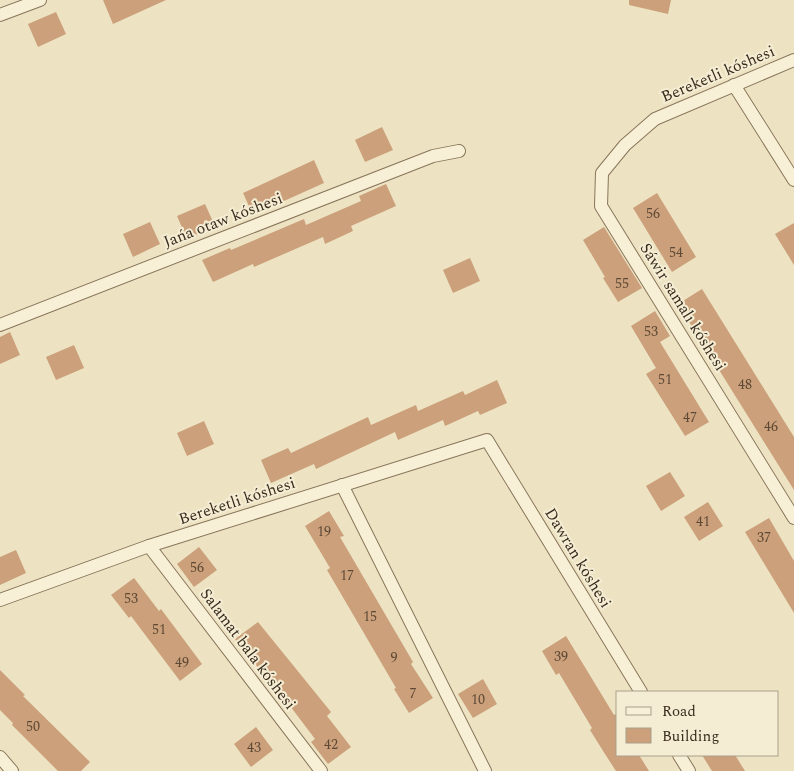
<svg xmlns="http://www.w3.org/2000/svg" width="794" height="771" font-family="Spectral,serif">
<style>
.building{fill:#cba07a}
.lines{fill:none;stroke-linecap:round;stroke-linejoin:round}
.street-casing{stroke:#88755a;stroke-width:14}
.street{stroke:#f8f0d6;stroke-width:12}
.labels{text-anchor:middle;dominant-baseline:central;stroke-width:4;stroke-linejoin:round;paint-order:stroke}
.number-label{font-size:14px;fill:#5d4935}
.street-label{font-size:16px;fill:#382c1e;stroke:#f5edd3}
</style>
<rect width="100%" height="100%" fill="#ede3c3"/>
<g class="building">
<polygon points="103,0 166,0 113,24"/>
<polygon points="629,0 671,0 668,14 629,5"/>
<polygon points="56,12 66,34 38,47 28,24"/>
<polygon points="382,127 393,150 365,162 355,140"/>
<polygon points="314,160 324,183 253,215 243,193"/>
<polygon points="386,184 396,206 351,226 353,231 325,244 323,237 254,267 253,264 213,282 202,260 230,248 231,250 304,219 306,225 361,201 359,196"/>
<polygon points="657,193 696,257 672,272 633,208"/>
<polygon points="205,204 215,226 187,239 177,216"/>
<polygon points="150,222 160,244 133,257 123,234"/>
<polygon points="794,223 794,265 775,234"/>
<polygon points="604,227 642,288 618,302 603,278 605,277 583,240"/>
<polygon points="470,258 480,281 453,293 443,270"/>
<polygon points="702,289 794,437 794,490 678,304"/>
<polygon points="655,311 670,336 660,342 709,422 685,436 646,374 656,368 631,326"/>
<polygon points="10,332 20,355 0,364 0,337"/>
<polygon points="74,345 84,368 56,380 46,357"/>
<polygon points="497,380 507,403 480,415 478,411 445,426 443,420 398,440 395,432 316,469 314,464 271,483 261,460 288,448 291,453 368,417 371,425 416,405 418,411 463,391 465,395"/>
<polygon points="204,421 214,444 187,456 177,433"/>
<polygon points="670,472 685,496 661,511 646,486"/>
<polygon points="708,502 723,526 699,541 684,517"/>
<polygon points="329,511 344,536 340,537 413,662 411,664 433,698 409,713 394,689 396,688 327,570 330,568 305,526"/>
<polygon points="769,518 794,561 794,613 745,532"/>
<polygon points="199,547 217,570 194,587 177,564"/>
<polygon points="16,550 26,573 0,585 0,557"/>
<polygon points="134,578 159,611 161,609 202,664 180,681 131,616 129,618 111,595"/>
<polygon points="258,622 331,712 327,716 351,747 328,764 311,742 315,739 281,694 280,695 235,639"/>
<polygon points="566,636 614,715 618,713 618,755 639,755 649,771 616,771 605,754 590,730 592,728 559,673 556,675 542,651"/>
<polygon points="0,670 25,695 23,696 90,762 81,771 58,771 12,725 13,723 0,710"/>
<polygon points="483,679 497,704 473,718 458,694"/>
<polygon points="256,727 273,750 251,767 234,744"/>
<polygon points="702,755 735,755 745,771 712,771"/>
</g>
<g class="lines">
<g class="street-casing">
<g id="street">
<polyline points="0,15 40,0"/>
<polyline points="794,60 655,119 625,145 602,173 601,206 794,518"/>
<polyline points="734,85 794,180"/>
<polyline points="0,325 433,156 459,151"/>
<polyline points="342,485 485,771"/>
<polyline points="149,546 321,771"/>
<polyline points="0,600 149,546 487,440 641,692"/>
<polyline points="679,755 689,771"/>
<polyline points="0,757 12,771"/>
</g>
</g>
<use href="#street" class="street"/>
</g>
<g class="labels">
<g class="number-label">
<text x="653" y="213">56</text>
<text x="676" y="252">54</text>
<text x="622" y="283">55</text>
<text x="651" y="331">53</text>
<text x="665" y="379">51</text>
<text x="745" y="384">48</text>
<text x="690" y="417">47</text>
<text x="771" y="426">46</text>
<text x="703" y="521">41</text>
<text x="324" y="531">19</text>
<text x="764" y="537">37</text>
<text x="197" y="567">56</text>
<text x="347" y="575">17</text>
<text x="131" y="598">53</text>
<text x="370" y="616">15</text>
<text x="159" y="629">51</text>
<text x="561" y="656">39</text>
<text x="394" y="657">9</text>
<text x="182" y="662">49</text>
<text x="413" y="693">7</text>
<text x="478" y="699">10</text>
<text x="33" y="726">50</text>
<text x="331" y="744">42</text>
<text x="254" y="747">43</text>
</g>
<g class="street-label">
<text transform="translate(718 74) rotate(-23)">Bereketli kóshesi</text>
<text transform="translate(223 220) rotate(-21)">Jańa otaw kóshesi</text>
<text transform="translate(683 307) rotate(58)">Sáwir samalı kóshesi</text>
<text transform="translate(237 501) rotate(-18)">Bereketli kóshesi</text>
<text transform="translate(578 558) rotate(59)">Dawran kóshesi</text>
<text transform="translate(248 649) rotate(53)">Salamat bala kóshesi</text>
</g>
</g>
<rect x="616" y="691" width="162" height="65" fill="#f5edd3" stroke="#a9a08b"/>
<rect x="626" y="707" width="25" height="8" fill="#f8f0d6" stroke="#a9a08b"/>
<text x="662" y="716" font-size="15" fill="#382c1e">Road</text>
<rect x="626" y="728" width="25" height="15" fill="#cba07a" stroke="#a9a08b"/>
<text x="662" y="741" font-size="15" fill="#382c1e">Building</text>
</svg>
